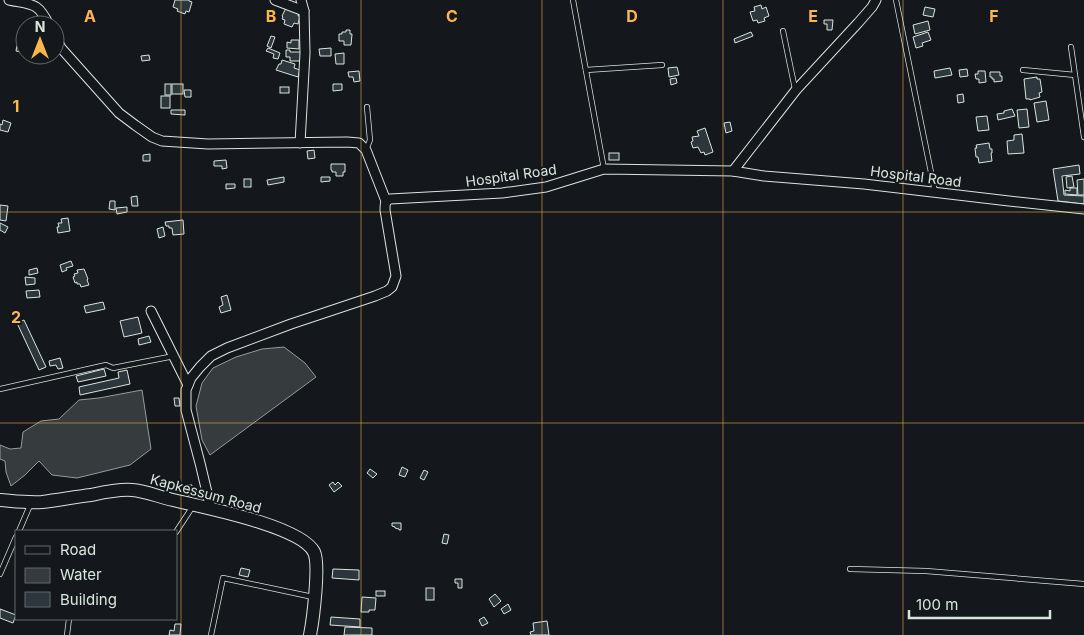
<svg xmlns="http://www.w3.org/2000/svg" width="1084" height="635" font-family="Inter,sans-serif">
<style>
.water{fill:#363b3e;stroke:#939e99}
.building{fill:#2c363c;stroke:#d8e6dc}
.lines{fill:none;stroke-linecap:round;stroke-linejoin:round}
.lane-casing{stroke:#d8e6dc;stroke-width:6}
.street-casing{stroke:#d8e6dc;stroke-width:11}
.secondary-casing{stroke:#d8e6dc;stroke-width:14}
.lane{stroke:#14181c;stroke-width:4.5}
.street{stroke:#14181c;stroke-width:9}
.secondary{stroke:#14181c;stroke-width:12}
.grid{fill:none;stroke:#ffb74d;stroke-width:1;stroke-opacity:0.55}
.labels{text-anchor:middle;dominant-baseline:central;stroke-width:4;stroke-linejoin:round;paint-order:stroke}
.street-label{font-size:14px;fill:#d8e6dc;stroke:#14181c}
.grid-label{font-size:16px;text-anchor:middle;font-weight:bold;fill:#ffb74d;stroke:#14181c;stroke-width:4;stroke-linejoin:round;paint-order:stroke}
</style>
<rect width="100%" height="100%" fill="#14181c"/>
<g class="water">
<polygon points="284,347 305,363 316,377 210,455 202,440 196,406 202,383 213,368 236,357 262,349"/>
<polygon points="142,390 151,449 130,465 77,478 52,475 39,461 25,475 11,486 6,472 5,461 0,459 0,445 10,449 21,448 23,432 41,421 59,419 79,400 99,398"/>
</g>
<g class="building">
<polygon points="175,0 189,0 189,1 192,2 189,12 186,11 185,14 177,11 178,9 173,7"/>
<polygon points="761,5 762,9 766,7 769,16 764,18 765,21 758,23 757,20 753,21 750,12 755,11 754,7"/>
<polygon points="925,7 935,9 933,17 923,15"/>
<polygon points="286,8 299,13 298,16 300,16 298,24 294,23 292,27 284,24 285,20 282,19 283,17 282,16"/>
<polygon points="824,20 833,20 832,30 827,30 827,24 824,24"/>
<polygon points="928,21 930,30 915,34 913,25"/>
<polygon points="346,30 350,30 350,34 352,34 351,45 344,45 344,41 339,41 339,34 342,34 342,32 346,32"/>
<polygon points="751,32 753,36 735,43 734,39"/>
<polygon points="928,32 931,40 922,43 923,46 916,48 913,37"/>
<polygon points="271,36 275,37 271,48 267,46"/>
<polygon points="291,40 299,40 299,49 287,48 287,42 291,43"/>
<polygon points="22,44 25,44 25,53 16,51 17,45 21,46"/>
<polygon points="268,48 280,53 278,59 273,58 274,54 266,51"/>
<polygon points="331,48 331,56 320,56 319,49"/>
<polygon points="286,50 290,50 290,52 301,52 301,61 290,61 290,57 286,57"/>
<polygon points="344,53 344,64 336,64 335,54"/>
<polygon points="149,55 150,60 142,61 141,56"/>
<polygon points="282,60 295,64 294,68 300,70 298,77 276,70 279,64 281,64"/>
<polygon points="677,67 679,75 669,77 668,68"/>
<polygon points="950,68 952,75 935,78 934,71"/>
<polygon points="967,69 968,76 960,77 959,70"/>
<polygon points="359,71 360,81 354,82 353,77 349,77 348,72"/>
<polygon points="978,71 985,71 986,82 979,83 979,79 976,79 975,74 978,74"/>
<polygon points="990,72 1000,72 1000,76 1002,76 1002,81 994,82 994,79 992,79 992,77 990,77"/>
<polygon points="1037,77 1037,79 1040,79 1042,92 1039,93 1040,97 1030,100 1030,99 1026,99 1024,79"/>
<polygon points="676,78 677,83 671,85 670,79"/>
<rect x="165" y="84" width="6" height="11"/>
<rect x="172" y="84" width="11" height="10"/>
<polygon points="333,84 342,84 342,90 333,91"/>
<rect x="280" y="87" width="9" height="6"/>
<polygon points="184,90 191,90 191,97 185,97"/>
<polygon points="963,94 964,102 958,103 957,95"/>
<rect x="161" y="96" width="9" height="12"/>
<polygon points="1046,101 1049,120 1037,122 1034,103"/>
<polygon points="1012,109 1015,116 998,120 997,114 1004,113 1004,111"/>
<polygon points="1027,109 1029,127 1019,128 1017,110"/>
<polygon points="171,110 185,110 185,115 171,114"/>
<polygon points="987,116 989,130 978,131 976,117"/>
<polygon points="3,120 11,123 8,132 0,130 0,124 2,125"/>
<polygon points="730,122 732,131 726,133 724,123"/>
<polygon points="705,128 713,152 705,155 704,152 701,153 698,147 693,148 691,142 693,141 692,137 699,136 697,131"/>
<polygon points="1022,134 1024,153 1008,154 1007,141 1014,140 1014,135"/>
<polygon points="989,143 990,149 992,149 992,153 991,153 992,161 979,163 978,157 976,157 975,148 977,148 976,145"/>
<polygon points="314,150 315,158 308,159 307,151"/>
<rect x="609" y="153" width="10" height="7"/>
<polygon points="150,154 150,161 143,161 143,155"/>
<polygon points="226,160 227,168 222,169 222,166 214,166 214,161"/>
<polygon points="331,164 345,164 345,172 343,172 343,176 336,176 336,172 332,172 332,170 331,170"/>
<polygon points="1079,165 1080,174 1062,176 1064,195 1084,196 1084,204 1058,201 1053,169"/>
<polygon points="1072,176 1074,187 1067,188 1066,177"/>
<polygon points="284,177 284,182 268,185 267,180"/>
<polygon points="321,177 330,177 330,181 321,182"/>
<rect x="244" y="179" width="7" height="8"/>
<polygon points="1084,179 1084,195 1078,195 1077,180"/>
<polygon points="226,184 235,184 235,188 226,189"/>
<polygon points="1070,188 1077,188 1077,195 1065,194 1065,190 1070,191"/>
<polygon points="137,196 138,206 132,206 131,197"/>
<polygon points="110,201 115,201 115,210 109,209"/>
<polygon points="0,205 8,206 6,221 0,220"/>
<polygon points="127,207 127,212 117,214 116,208"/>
<polygon points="68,218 70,231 58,233 57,227 59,227 58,223 62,223 61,219"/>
<polygon points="183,220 184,234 173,235 172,228 169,228 169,226 166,226 165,222"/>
<polygon points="0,223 8,227 5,233 0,230"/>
<polygon points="163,227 165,236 159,238 157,229"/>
<polygon points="71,261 73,266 66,268 67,270 62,272 60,265"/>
<polygon points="37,268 38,273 29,275 29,270"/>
<polygon points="84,269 88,279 87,280 89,285 81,287 80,284 77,284 77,282 75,283 73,277 75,276 74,274 78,273 77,270"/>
<polygon points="25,277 35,278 35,284 26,285"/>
<polygon points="39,290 40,297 27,298 26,291"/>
<polygon points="227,295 231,310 221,313 219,307 223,305 221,297"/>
<polygon points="103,302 105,309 86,313 84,306"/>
<polygon points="138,317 142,333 124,337 120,321"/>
<polygon points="24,320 46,367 39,370 17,323"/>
<polygon points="149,336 151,342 139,345 138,339"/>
<polygon points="60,358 63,368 58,369 56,365 50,366 49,361"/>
<polygon points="104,369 106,376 78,382 76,376"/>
<polygon points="127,370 130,384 80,395 79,387 119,378 118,372"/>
<polygon points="174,398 179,398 180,406 175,406"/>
<polygon points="402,467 408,470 405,477 399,475"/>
<polygon points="370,469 377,474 373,478 367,473"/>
<polygon points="424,470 428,472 424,480 420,478"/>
<polygon points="333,482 335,485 338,482 342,486 334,492 329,485"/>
<polygon points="187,485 192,485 192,495 188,495"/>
<polygon points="392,523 401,523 401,530 399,530 399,529 395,528 395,527 392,526"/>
<polygon points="444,534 449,535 447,544 442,543"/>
<polygon points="241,568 250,570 248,577 239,575"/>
<polygon points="333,569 359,570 359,580 332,578"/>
<polygon points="455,579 462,579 462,588 458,588 458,583 455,583"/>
<rect x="426" y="588" width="8" height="12"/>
<rect x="376" y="591" width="9" height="5"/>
<polygon points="495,594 501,601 494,607 489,599"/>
<polygon points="362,597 376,598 375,610 369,610 369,612 361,612"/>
<polygon points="508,604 511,610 504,614 501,609"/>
<polygon points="0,609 16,615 13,623 0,618"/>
<polygon points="331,617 360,619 360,627 330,625"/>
<polygon points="484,617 488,623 482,626 479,620"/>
<polygon points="547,621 549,635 531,635 530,632 534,631 533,623"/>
<polygon points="175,624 181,624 180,635 169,635 170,630 174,631"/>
<polygon points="345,627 372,628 372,635 344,635"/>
</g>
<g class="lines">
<g class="lane-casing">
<g id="lane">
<polyline points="573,0 604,169"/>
<polyline points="896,0 935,192"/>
<polyline points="783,31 795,89"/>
<polyline points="1071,47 1075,75"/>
<polyline points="586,70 662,65"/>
<polyline points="1023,70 1075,75 1084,137"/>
<polyline points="366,150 370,140 367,107"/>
<polyline points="0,389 106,365 113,368 174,356"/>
<polyline points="19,531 31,503"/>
<polyline points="176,532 193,506"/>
<polyline points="850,569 926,571 1084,584"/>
<polyline points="0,574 16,537"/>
<polyline points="67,635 69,619"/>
<polyline points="211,635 223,578 313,597"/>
</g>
</g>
<g class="street-casing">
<g id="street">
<path d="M9 0C33 5 38 2 49 25"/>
<polyline points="275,0 304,11"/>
<polyline points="55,36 61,48 119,113 135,125 152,137 162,141 208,144 347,142 359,143 366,150 386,201"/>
<polyline points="300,143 305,53 304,11 301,0"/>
<polyline points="733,171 796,90 858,23 872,7 876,0"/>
<polyline points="151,311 188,385"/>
<path d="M211 509 200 463 186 410V390L191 378 200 367 211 356 227 348 291 324 375 296 387 291 392 287 396 276 385 210C385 204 385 201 390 199L502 193 546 187 604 169 733 171 764 176 864 184 1009 201 1084 209"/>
</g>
</g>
<g class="secondary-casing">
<path id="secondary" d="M0 500C13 501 28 503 42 502 58 500 75 497 91 495 105 492 118 489 132 490 146 491 159 497 173 500 202 507 301 526 314 552 320 564 313 620 310 635"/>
</g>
<use href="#lane" class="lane"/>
<use href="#street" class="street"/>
<use href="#secondary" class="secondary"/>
</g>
<path class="grid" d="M181 0V635M361 0V635M542 0V635M723 0V635M903 0V635M0 212H1084M0 423H1084"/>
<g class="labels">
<g class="street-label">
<text transform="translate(511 175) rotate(-8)">Hospital Road</text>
<text transform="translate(916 176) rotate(7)">Hospital Road</text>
<text transform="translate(206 493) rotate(15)">Kapkessum Road</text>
</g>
</g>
<g class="grid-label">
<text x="90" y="22">A</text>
<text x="271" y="22">B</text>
<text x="452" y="22">C</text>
<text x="632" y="22">D</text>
<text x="813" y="22">E</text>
<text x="994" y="22">F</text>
<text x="16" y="112">1</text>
<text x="16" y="323">2</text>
</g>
<rect x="15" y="530" width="162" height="90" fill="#14181c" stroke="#626a69"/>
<rect x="25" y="546" width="25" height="8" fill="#14181c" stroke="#626a69"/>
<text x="60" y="555" font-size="15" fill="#d8e6dc">Road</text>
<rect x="25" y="568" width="25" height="15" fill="#363b3e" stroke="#626a69"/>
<text x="60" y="580" font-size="15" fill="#d8e6dc">Water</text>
<rect x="25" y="592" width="25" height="15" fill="#2c363c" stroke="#626a69"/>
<text x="60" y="605" font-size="15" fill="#d8e6dc">Building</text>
<g transform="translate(40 40)"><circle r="24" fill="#14181c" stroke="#626a69"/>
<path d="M0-4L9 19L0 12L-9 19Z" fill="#ffb74d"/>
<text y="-8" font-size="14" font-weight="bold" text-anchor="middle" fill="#d8e6dc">N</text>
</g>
<path d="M909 610v8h141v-8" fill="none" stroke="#d8e6dc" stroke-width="2.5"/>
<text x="916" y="610" font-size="15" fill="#d8e6dc" stroke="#14181c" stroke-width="4" paint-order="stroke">100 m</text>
</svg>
